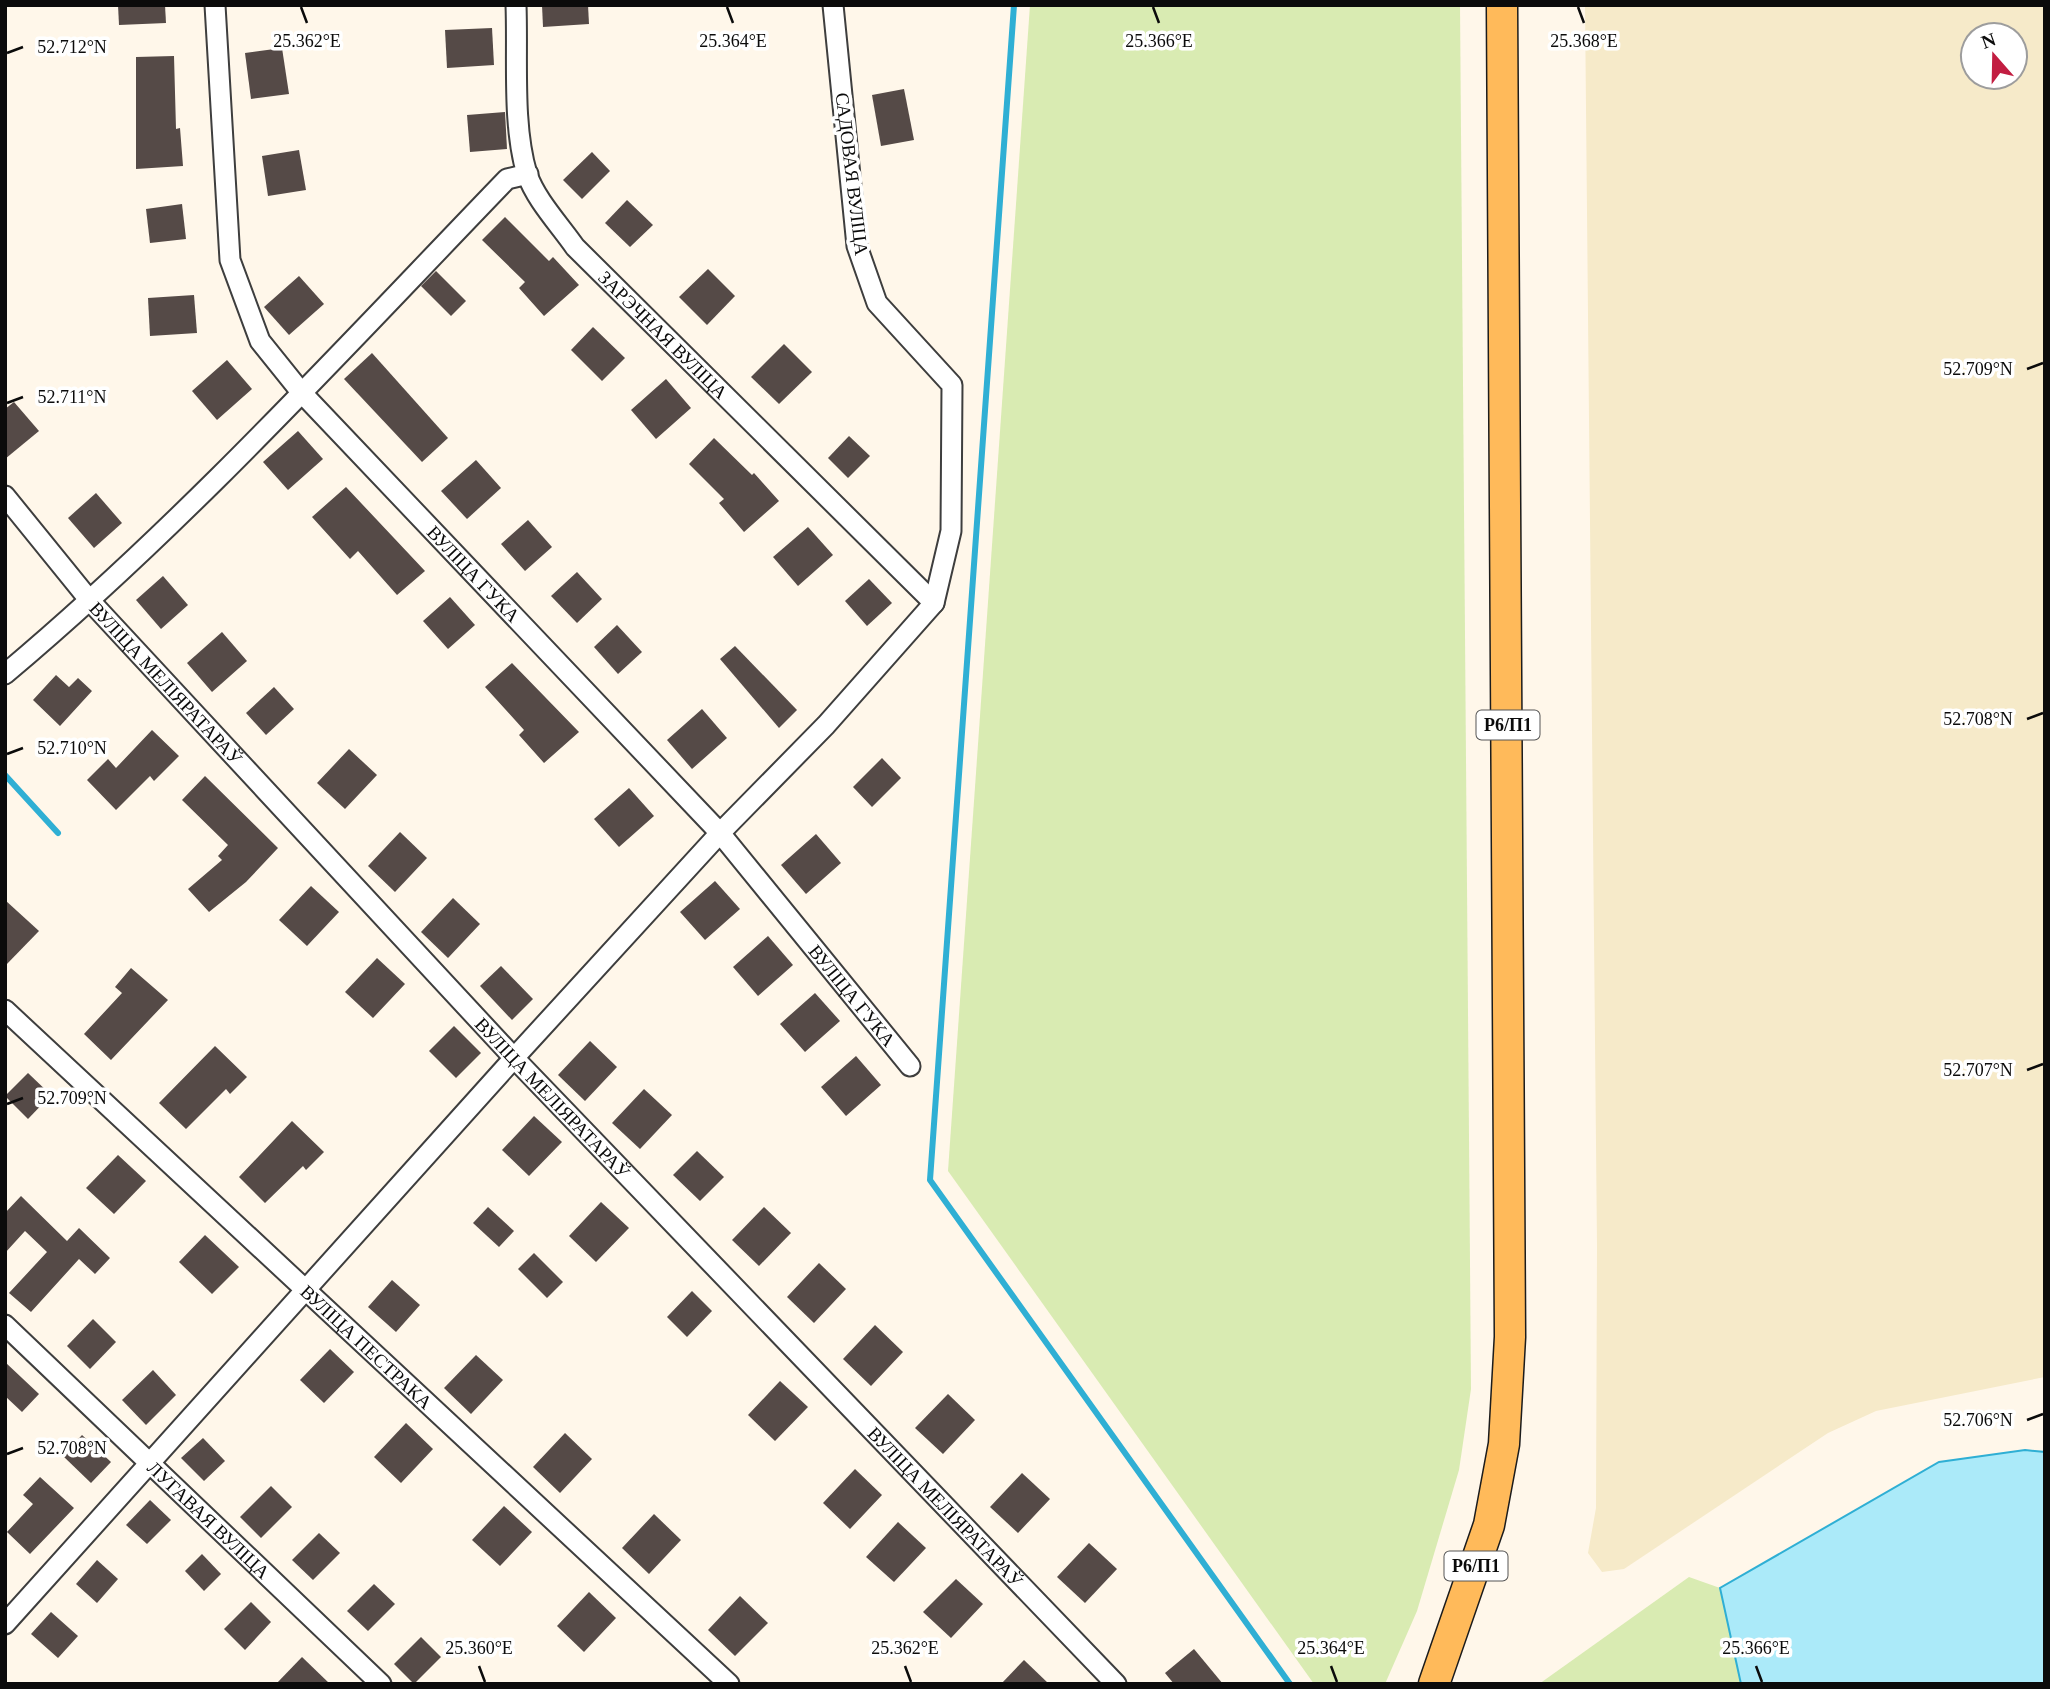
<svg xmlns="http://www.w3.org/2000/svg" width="2050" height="1689" font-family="Georgia,serif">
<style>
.farmland{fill:#f6eac9;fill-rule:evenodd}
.green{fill:#d9ebb2}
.water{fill:#abeaf9;stroke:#2fafd4;stroke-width:2}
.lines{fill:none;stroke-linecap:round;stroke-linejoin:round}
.stream{stroke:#2fafd4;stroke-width:6}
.building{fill:#554a47}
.street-casing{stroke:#3e3e3e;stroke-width:23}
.primary-casing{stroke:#1c1c1c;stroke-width:33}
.street{stroke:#fff;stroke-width:19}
.primary{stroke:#ffba5a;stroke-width:30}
.ticks{fill:none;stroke:#0b0b0b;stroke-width:2.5}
.labels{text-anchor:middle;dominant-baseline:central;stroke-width:7;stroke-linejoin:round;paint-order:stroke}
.shield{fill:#fff;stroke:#545454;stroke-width:2}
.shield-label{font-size:18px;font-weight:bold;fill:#0b0b0b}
.street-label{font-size:19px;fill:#0b0b0b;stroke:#fff}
.ticks-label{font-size:18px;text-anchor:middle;fill:#0b0b0b;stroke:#fff;stroke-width:7;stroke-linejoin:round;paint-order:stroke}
</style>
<rect width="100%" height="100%" fill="#fff7ea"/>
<path class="farmland" d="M1585 5H2045V1377L1876 1411 1828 1433 1624 1569 1602 1572 1588 1553 1596 1508 1597 1246ZM1973 35H2015V77H1973Z"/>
<g class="green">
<polygon points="1030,5 1460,5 1471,1389 1459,1470 1417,1611 1385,1684 1314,1684 948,1171"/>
<polygon points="1689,1577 1720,1588 1741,1684 1539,1684"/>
</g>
<polygon class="water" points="2025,1450 2045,1452 2045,1684 1741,1684 1720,1588 1939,1462"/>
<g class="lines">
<g class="stream">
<polyline points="1014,5 930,1180 1290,1684"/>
<polyline points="5,775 58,833"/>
</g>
</g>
<g class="building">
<polygon points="118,5 165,5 166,23 119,25"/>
<polygon points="542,5 588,5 589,24 543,27"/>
<polygon points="492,28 494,65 447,68 445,30"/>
<polygon points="282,48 289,94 251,99 245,53"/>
<polygon points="174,56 176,129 180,128 183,166 136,169 136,57"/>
<polygon points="904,89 914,140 881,146 872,95"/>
<polygon points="505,112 507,149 470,152 467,115"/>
<polygon points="299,150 306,190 268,196 262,156"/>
<polygon points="592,152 610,171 582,199 563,180"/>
<polygon points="627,200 653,225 630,247 605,223"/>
<polygon points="182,204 186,239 150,243 146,209"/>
<polygon points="505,217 549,261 553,257 579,285 544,316 519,288 525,282 482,240"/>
<polygon points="708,269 735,296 707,325 679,297"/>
<polygon points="436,271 466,301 451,316 421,286"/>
<polygon points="299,276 324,304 289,335 264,307"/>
<polygon points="194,295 197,333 150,336 148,298"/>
<polygon points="593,327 625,358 602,381 571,350"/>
<polygon points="784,344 812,372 779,404 751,377"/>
<polygon points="372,353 448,438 422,462 344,379"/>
<polygon points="227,360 252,389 217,420 192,391"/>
<polygon points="666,379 691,408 656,439 631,410"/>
<polygon points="14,402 39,431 5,459 5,409"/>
<polygon points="298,431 323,459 288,490 263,462"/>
<polygon points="849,436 870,456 848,478 828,458"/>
<polygon points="714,438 752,475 754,473 779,501 744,532 719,503 724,499 689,464"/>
<polygon points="476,460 501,488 467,519 441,491"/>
<polygon points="346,487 425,571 397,595 358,551 350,559 312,517"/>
<polygon points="96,493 122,523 94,548 68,518"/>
<polygon points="528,520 552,547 525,571 501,544"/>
<polygon points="808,527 833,555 798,586 773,557"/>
<polygon points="577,572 602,599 577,623 551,596"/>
<polygon points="163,576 188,605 161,629 136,600"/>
<polygon points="869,579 892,603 867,626 845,601"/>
<polygon points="450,597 475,625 448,649 423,621"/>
<polygon points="617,625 642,652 618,674 594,647"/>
<polygon points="222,632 247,661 212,692 187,663"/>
<polygon points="735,646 797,710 779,728 720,659"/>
<polygon points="512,663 579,732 544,763 519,735 524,730 485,687"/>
<polygon points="56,675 69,687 78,678 92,691 60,726 33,700"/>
<polygon points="274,687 294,709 266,735 246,713"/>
<polygon points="702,709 727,738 692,769 667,740"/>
<polygon points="152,730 179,756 154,781 150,776 116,810 87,780 108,759 116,768"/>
<polygon points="349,749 377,775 345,809 317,783"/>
<polygon points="882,758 901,778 872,807 853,787"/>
<polygon points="205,776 278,848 246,882 209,912 188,889 222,860 218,856 228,845 182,800"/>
<polygon points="629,788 654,816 619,847 594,819"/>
<polygon points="400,832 427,858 395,892 368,866"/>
<polygon points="816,834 841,863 806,894 781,865"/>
<polygon points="715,881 740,909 705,940 680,912"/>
<polygon points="311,886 339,912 307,946 279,920"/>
<polygon points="453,898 480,924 448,958 421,932"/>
<polygon points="5,900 39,931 5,966"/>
<polygon points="768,936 793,965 758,996 733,967"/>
<polygon points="377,958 405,984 373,1018 345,992"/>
<polygon points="501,966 533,999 512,1020 480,986"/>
<polygon points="131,968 168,1000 111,1060 84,1034 122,993 115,987"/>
<polygon points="815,993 840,1021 805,1052 780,1024"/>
<polygon points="454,1026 481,1053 456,1078 429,1051"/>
<polygon points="590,1041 617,1067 585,1101 558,1075"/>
<polygon points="215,1046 247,1077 230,1094 226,1089 186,1129 159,1103"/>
<polygon points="856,1056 881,1085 846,1116 821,1087"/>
<polygon points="28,1073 51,1095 28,1119 5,1096"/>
<polygon points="644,1089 672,1115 640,1149 612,1123"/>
<polygon points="534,1116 562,1142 529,1176 502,1150"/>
<polygon points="292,1121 324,1152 306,1170 303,1166 265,1203 239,1177"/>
<polygon points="697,1151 724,1177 700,1201 673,1175"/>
<polygon points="118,1155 146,1181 114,1214 86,1188"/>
<polygon points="21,1196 67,1241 79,1228 110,1258 95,1274 79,1259 31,1312 9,1293 47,1252 25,1231 5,1253 5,1213"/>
<polygon points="601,1202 629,1228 596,1262 569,1236"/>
<polygon points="488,1207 514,1231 499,1247 473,1223"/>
<polygon points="764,1207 791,1233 759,1266 732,1240"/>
<polygon points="205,1235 239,1267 212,1294 179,1262"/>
<polygon points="534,1253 563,1282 547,1298 518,1269"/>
<polygon points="819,1263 846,1289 814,1323 787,1297"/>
<polygon points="392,1280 420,1305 396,1332 368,1307"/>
<polygon points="692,1291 712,1311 687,1337 667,1317"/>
<polygon points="93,1319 116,1342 90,1369 67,1346"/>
<polygon points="875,1325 903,1352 871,1386 843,1359"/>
<polygon points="330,1349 354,1372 324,1403 300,1380"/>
<polygon points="476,1355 503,1380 471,1414 444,1388"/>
<polygon points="5,1362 39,1394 22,1412 5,1396"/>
<polygon points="153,1370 176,1395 146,1425 122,1400"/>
<polygon points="780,1381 808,1407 775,1441 748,1415"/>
<polygon points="948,1394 975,1420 943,1454 915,1428"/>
<polygon points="406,1423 433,1449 401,1483 374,1457"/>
<polygon points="565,1433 592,1459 560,1493 533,1467"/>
<polygon points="82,1435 111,1462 91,1483 63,1456"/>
<polygon points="203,1438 225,1461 204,1481 181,1458"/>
<polygon points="855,1469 882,1495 850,1529 823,1503"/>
<polygon points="1022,1473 1050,1499 1018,1533 990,1507"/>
<polygon points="40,1477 74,1508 30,1554 7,1532 33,1504 23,1495"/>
<polygon points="271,1486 292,1507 261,1538 240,1517"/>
<polygon points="150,1500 171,1520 147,1544 126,1525"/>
<polygon points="504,1506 532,1532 500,1566 472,1540"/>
<polygon points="654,1514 681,1540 649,1574 622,1548"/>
<polygon points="898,1522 926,1548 894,1582 866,1557"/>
<polygon points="319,1533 340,1553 313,1580 292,1560"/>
<polygon points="1089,1543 1117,1569 1085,1603 1057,1577"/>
<polygon points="202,1554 221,1574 204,1591 185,1571"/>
<polygon points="97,1560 118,1579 97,1603 76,1584"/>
<polygon points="956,1579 983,1604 951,1638 923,1612"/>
<polygon points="374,1584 395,1604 368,1631 347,1611"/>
<polygon points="589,1592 616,1618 584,1652 557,1626"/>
<polygon points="740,1596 768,1623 735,1656 708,1630"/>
<polygon points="251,1602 271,1622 245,1650 224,1629"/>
<polygon points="51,1612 78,1636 58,1658 31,1634"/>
<polygon points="421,1637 441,1657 414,1684 394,1664"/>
<polygon points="1194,1649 1223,1684 1174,1684 1165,1673"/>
<polygon points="302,1657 330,1684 276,1684"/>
<polygon points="1024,1660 1049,1684 1001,1684"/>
</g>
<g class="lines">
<g class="street-casing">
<g id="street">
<path id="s1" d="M215 5 230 260 260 341 301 392 720 833 910 1066"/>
<path id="s2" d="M516 5C518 57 512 125 527 174 536 200 559 224 575 247L934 603"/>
<path id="s3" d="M5 496 91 602 514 1058 1116 1684"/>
<path d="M5 674C186 522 344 348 507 179L528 174"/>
<path id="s4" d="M5 1010 729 1684"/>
<path id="s5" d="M5 1325 381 1684"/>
<polyline points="5,1624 514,1058 720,833 826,725 934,603 951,531 952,385 877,303 857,246 833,5"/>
</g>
</g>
<g class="primary-casing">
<polyline id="primary" points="1434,1684 1489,1525 1504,1444 1510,1337 1502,5"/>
</g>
<use href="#street" class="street"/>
<use href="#primary" class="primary"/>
</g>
<path class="ticks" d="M301 7 307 23M727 7 733 23M1153 7 1159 23M1578 7 1584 23M7 53 23 47M2027 369 2043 363M7 403 23 397M2027 719 2043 713M7 754 23 748M2027 1070 2043 1064M7 1104 23 1098M2027 1420 2043 1414M7 1454 23 1448M479 1666 485 1682M905 1666 911 1682M1331 1666 1337 1682M1756 1666 1762 1682"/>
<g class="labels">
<g class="shield">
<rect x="1476.5" y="710.5" width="63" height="29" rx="5"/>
<rect x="1444.5" y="1551.5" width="63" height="29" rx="5"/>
</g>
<g class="shield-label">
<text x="1508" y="725">Р6/П1</text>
<text x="1476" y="1566">Р6/П1</text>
</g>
<g class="street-label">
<text transform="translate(852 174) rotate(83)">САДОВАЯ ВУЛІЦА</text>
<text stroke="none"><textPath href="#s2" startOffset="382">ЗАРЭЧНАЯ ВУЛІЦА</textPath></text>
<text stroke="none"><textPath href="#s1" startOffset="658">ВУЛІЦА ГУКА</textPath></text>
<text stroke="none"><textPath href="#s3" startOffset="247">ВУЛІЦА МЕЛІЯРАТАРАЎ</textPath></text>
<text stroke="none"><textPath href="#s1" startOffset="1225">ВУЛІЦА ГУКА</textPath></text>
<text stroke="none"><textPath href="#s3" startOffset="814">ВУЛІЦА МЕЛІЯРАТАРАЎ</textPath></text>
<text stroke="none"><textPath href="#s4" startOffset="494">ВУЛІЦА ПЕСТРАКА</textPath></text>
<text stroke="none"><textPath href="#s3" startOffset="1381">ВУЛІЦА МЕЛІЯРАТАРАЎ</textPath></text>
<text stroke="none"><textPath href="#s5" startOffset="282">ЛУГАВАЯ ВУЛІЦА</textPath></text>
</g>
</g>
<g class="ticks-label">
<text x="1584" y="47">25.368°E</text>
<text x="307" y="47">25.362°E</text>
<text x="733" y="47">25.364°E</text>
<text x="1159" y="47">25.366°E</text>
<text x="72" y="53">52.712°N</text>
<text x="1978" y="375">52.709°N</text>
<text x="72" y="403">52.711°N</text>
<text x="1978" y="725">52.708°N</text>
<text x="72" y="754">52.710°N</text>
<text x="1978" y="1076">52.707°N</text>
<text x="72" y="1104">52.709°N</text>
<text x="1978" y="1426">52.706°N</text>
<text x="72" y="1454">52.708°N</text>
<text x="479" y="1654">25.360°E</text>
<text x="905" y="1654">25.362°E</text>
<text x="1331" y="1654">25.364°E</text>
<text x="1756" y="1654">25.366°E</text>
</g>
<rect width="2050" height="1689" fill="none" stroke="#0b0b0b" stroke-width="14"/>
<g transform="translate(1994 56) rotate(340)"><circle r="33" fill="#ffffff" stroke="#9d9d9d" stroke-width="2"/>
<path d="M0-5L12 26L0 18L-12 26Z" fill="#c21d41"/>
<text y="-10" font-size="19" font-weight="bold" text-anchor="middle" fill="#0b0b0b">N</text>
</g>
</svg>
